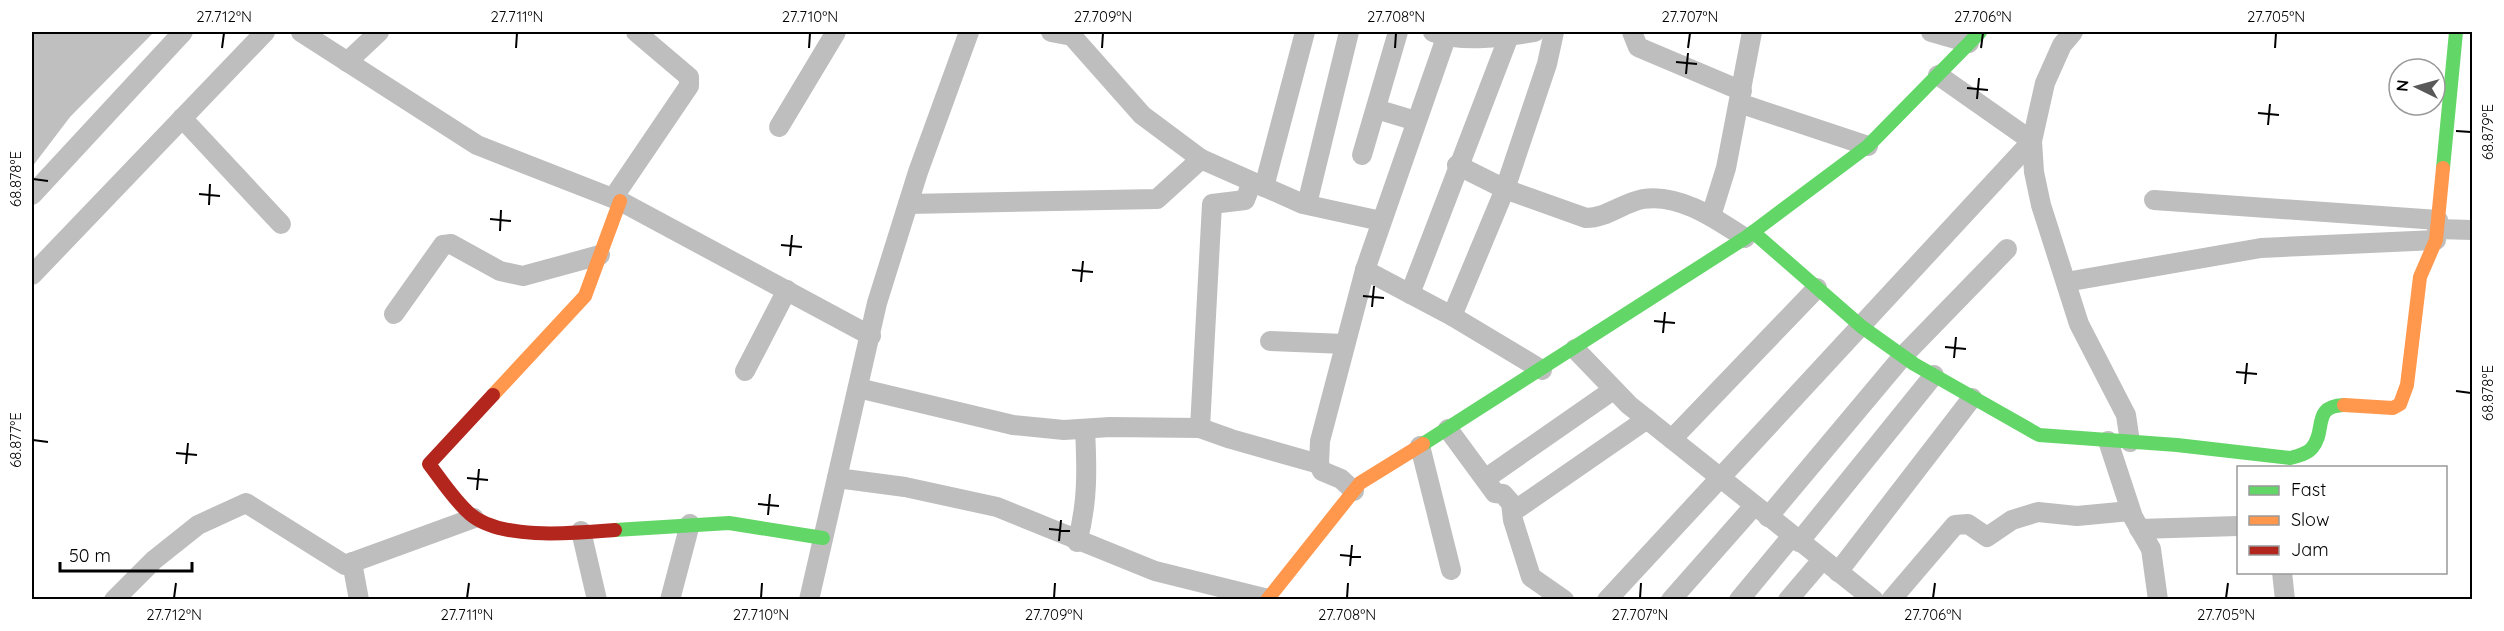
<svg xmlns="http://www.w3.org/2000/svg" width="2504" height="631" font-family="Quicksand,sans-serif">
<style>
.water{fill:#bfbfbf}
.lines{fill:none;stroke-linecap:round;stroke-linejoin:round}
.street{stroke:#bebebe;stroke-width:20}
.fast{stroke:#63d668;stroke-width:14}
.slow{stroke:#ff974d;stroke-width:14}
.jam{stroke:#b3261e;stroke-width:14}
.ticks{fill:none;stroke:#000;stroke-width:2}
.neatline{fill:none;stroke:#000;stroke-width:2}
.ticks-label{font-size:15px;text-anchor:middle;fill:#000}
</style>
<rect width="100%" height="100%" fill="#fff"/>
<polygon class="water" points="32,32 154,32 70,117 32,167"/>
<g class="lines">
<g class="street">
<polyline points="301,32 477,145 620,201 871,336"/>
<polyline points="1051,32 1072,36 1142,115 1201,159"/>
<path d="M1433 32C1463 43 1504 37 1535 32"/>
<polyline points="1632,32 1638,47 1742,91"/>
<polyline points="1931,32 1969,43"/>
<polyline points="2073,32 2062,45 2045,83 2032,141 2034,172 2041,205 2079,324 2126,415 2130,442"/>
<polyline points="347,62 379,32"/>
<polyline points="1739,103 1868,146"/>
<polyline points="1376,109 1416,121"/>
<polyline points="182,118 281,224"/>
<polyline points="779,127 836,32"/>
<polyline points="1362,155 1398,32"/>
<polyline points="1457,165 1505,189 1547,64 1554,32"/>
<polyline points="1264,187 1305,32"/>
<polyline points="32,195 183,32"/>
<polyline points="613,198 689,86 689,77 636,32"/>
<polyline points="2154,200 2438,220"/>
<polyline points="908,204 1157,199 1201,159 1303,204 1381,221"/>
<polyline points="1307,204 1349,32"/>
<polyline points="1711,216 1726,168 1752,32"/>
<polyline points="2437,229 2472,230"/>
<polyline points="1365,270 1452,316 1542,370"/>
<polyline points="32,275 265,32"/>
<polyline points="2066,282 2261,248 2436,240"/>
<polyline points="1410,294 1509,36"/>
<polyline points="394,314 443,245 451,244 500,271 523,276 600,255"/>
<path d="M1452 316 1505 189 1586 218C1607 218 1622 203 1643 199 1679 193 1716 219 1745 238"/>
<polyline points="1270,341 1345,344"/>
<polyline points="1575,349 1629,405 1874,600"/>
<polyline points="745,371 787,290"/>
<polyline points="858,388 1013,425 1064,430 1110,427 1200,428 1231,439 1319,464"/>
<polyline points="1200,428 1212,204 1245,200 1252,182"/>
<polyline points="1448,429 1495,493 1503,494 1511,503 1513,520 1531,577 1564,600"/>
<polyline points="1672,439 1817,288"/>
<polyline points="2108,441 2133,517 2151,549 2158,600"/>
<polyline points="1420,446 1451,570"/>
<polyline points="837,478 905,487 997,507 1155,571 1268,599"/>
<polyline points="1485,479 1613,390"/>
<polyline points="1354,491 1341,479 1322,471 1319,464 1320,441 1365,270 1448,32"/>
<polyline points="1514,511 1647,419"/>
<polyline points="1768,517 1903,356 2007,249"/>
<polyline points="2139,529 2238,526"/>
<polyline points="581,531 597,600"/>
<path d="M1077 542C1088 504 1087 468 1085 429"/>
<polyline points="1799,542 1934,375"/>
<polyline points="352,562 359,600"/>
<polyline points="1838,572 1972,398"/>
<polyline points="2282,572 2285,600"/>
<polyline points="114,600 154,560 198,525 246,503 345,565 474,518"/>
<polyline points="670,600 690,524"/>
<polyline points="809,600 877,303 918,172 969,32"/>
<polyline points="1607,600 2032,141 1938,75"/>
<polyline points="1671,600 1754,506"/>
<polyline points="1739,600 1792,536"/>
<polyline points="1788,600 1822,560"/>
<polyline points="1891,600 1955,525 1968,524 1987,537 2012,520 2038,512 2077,516 2130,511"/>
</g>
<g class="fast">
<polyline points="2443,168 2456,32"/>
<path d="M1753 232 1862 327 1914 364 2039 435 2177 445 2290 458C2298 456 2307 454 2312 448 2327 431 2311 406 2344 405"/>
<polyline points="1423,444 1745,238 1868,146 1980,32"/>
<polyline points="615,530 729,523 823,538"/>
</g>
<g class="slow">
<polyline points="493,395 585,296 620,201"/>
<polyline points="2344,405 2393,408 2400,404 2407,385 2420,277 2436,240 2443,168"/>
<polyline points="1267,600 1360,483 1423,444"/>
</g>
<path class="jam" d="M493 395 429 464C442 481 454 500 470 514 501 541 577 533 615 530"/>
</g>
<path class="ticks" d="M222 48 224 33M516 48 517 33M809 48 810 33M1102 48 1103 33M1395 48 1396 33M1688 48 1690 33M1981 48 1983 33M2275 48 2276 33M1676 62 1697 64M1686 74 1688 53M1967 88 1988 90M1977 99 1979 78M2258 113 2279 115M2268 125 2270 104M2456 131 2471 132M33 179 48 181M199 194 220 196M209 205 210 184M490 219 511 221M500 231 501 210M781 245 802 247M790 256 792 235M1072 270 1093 272M1081 282 1083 261M1363 296 1384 298M1372 307 1374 286M1654 321 1675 323M1663 333 1665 312M1945 347 1966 349M1954 358 1956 337M2236 372 2257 374M2245 384 2247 363M2456 391 2471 393M33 440 48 442M176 453 197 455M186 464 188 443M467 478 488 480M477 490 479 469M758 504 779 506M768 515 770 494M1049 529 1070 531M1059 541 1061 520M1340 555 1361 557M1350 566 1352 545M174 598 176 583M467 598 469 583M761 598 762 583M1054 598 1055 583M1347 598 1348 583M1640 598 1641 583M1933 598 1935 583M2226 598 2228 583"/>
<rect width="2504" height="631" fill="none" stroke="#ffffff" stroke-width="66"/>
<rect x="2237" y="466" width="210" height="108" fill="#ffffff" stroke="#999999" stroke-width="1.5"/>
<rect x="2249" y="486" width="30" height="9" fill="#63d668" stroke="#999999" stroke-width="1.5"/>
<text x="2291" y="496" font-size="18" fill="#000000">Fast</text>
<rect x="2249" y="516" width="30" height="9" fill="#ff974d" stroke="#999999" stroke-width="1.5"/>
<text x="2291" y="526" font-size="18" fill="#000000">Slow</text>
<rect x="2249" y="546" width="30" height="9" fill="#b3261e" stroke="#999999" stroke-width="1.5"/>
<text x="2291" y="556" font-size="18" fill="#000000">Jam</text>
<g transform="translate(2417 87) rotate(275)"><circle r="28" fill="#ffffff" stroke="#999999" stroke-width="1.5"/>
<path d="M0-4.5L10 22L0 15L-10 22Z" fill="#595959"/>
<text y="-9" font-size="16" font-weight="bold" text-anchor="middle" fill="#000000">N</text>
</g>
<path d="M60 562v9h132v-9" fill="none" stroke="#000000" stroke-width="3"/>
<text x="69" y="562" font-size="18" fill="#000000" stroke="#ffffff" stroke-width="4.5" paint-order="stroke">50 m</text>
<rect x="33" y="33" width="2438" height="565" class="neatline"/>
<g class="ticks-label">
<text x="224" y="22">27.712°N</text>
<text x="517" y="22">27.711°N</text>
<text x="810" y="22">27.710°N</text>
<text x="1103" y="22">27.709°N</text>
<text x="1396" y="22">27.708°N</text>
<text x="1690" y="22">27.707°N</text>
<text x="1983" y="22">27.706°N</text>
<text x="2276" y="22">27.705°N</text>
<text transform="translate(2488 132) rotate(-90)" y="5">68.879°E</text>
<text transform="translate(16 179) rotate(-90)" y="5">68.878°E</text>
<text transform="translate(2488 393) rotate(-90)" y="5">68.878°E</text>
<text transform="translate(16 440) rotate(-90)" y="5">68.877°E</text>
<text x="174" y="620">27.712°N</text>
<text x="467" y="620">27.711°N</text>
<text x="761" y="620">27.710°N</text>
<text x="1054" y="620">27.709°N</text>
<text x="1347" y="620">27.708°N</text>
<text x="1640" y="620">27.707°N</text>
<text x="1933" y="620">27.706°N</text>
<text x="2226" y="620">27.705°N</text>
</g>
</svg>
